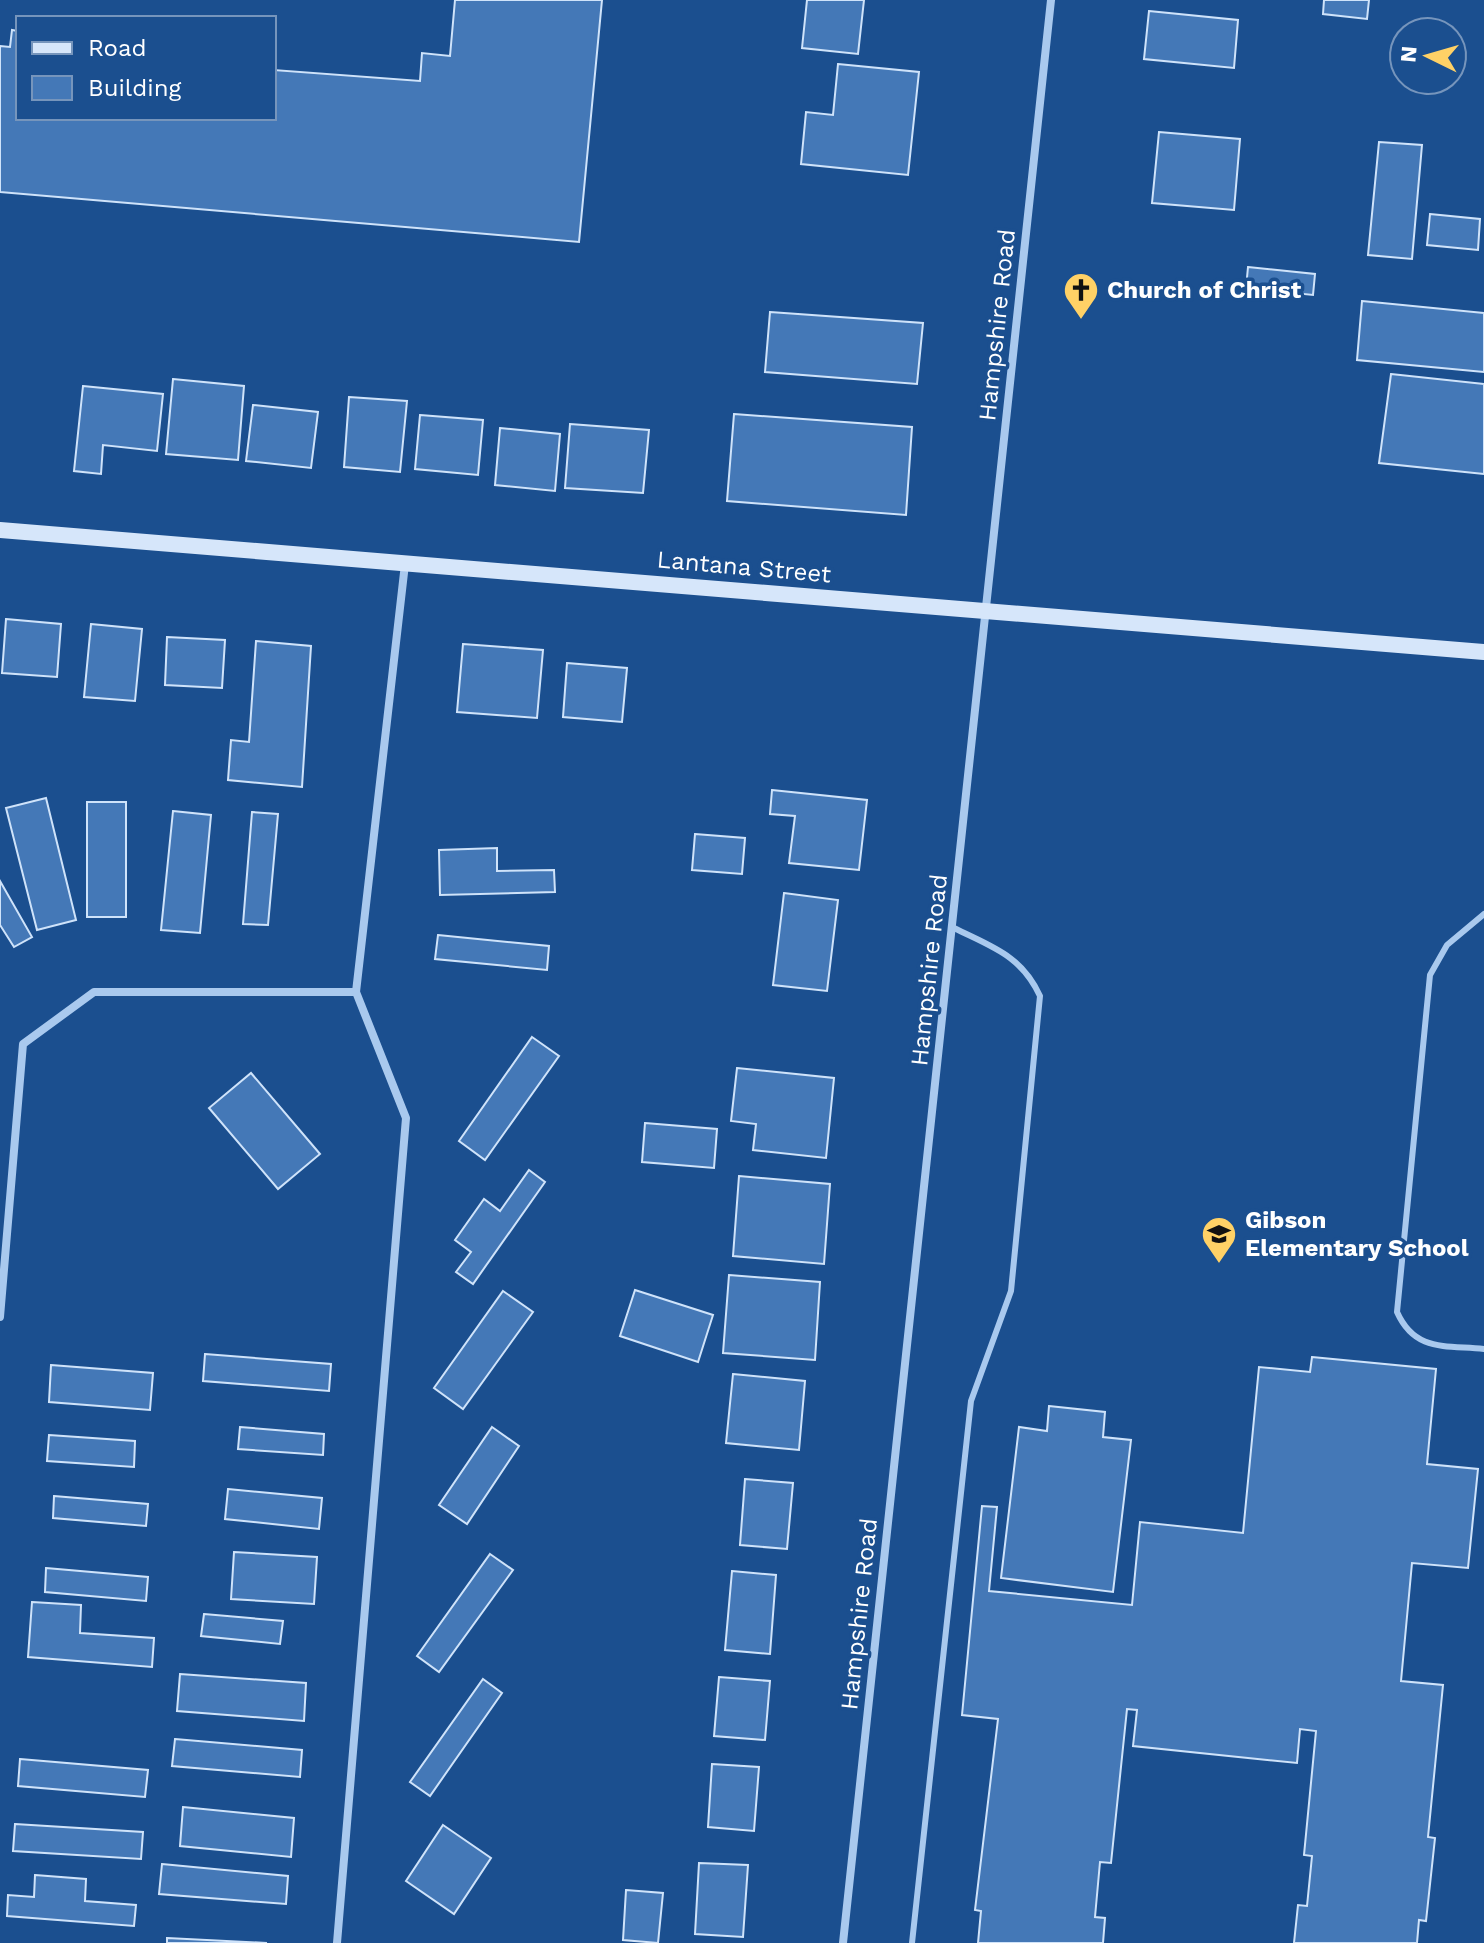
<svg xmlns="http://www.w3.org/2000/svg" width="1484" height="1943" font-family="'Work Sans',sans-serif">
<style>
.building{fill:#4478b7;stroke:#cfe3fa;stroke-width:2}
.lines{fill:none;stroke-linecap:round;stroke-linejoin:round}
.lane{stroke:#a9c9ee;stroke-width:6}
.street{stroke:#a9c9ee;stroke-width:8}
.secondary{stroke:#d6e6fa;stroke-width:16}
.labels{text-anchor:middle;dominant-baseline:central;stroke-width:7;stroke-linejoin:round;paint-order:stroke}
.poi-label{font-size:24px;font-weight:bold;fill:#fff;stroke:#1b4f8f;text-anchor:start}
.street-label{font-size:24px;fill:#fff;stroke:#1b4f8f}
</style>
<rect width="100%" height="100%" fill="#1b4f8f"/>
<g class="building">
<polygon points="455,0 602,0 579,242 0,192 0,46 10,47 12,30 18,31 18,118 274,118 274,70 420,81 422,53 450,56"/>
<polygon points="807,0 864,0 858,54 802,48"/>
<polygon points="1324,0 1369,0 1367,19 1323,14"/>
<polygon points="1149,11 1238,20 1234,68 1144,59"/>
<polygon points="838,64 919,72 908,175 801,164 806,112 833,115"/>
<polygon points="1159,132 1240,139 1234,210 1152,203"/>
<polygon points="1379,142 1422,145 1412,259 1368,255"/>
<polygon points="1430,214 1480,219 1478,250 1427,245"/>
<polygon points="1248,267 1315,274 1313,295 1246,288"/>
<polygon points="1362,301 1484,313 1484,372 1357,360"/>
<polygon points="770,312 923,323 917,384 765,372"/>
<polygon points="1391,374 1484,384 1484,474 1379,463"/>
<polygon points="173,379 244,386 238,460 166,454"/>
<polygon points="83,386 163,394 157,451 103,445 101,474 74,471"/>
<polygon points="349,397 407,401 400,472 344,467"/>
<polygon points="253,405 318,412 311,468 246,461"/>
<polygon points="734,414 912,427 906,515 727,501"/>
<polygon points="420,415 483,420 478,475 415,469"/>
<polygon points="570,424 649,430 643,493 565,488"/>
<polygon points="500,428 560,434 555,491 495,485"/>
<polygon points="6,619 61,624 57,677 2,673"/>
<polygon points="91,624 142,629 135,701 84,697"/>
<polygon points="167,637 225,640 222,688 165,685"/>
<polygon points="256,641 311,646 302,787 228,780 231,740 249,742"/>
<polygon points="463,644 543,650 537,718 457,712"/>
<polygon points="567,663 627,668 622,722 563,717"/>
<polygon points="772,790 867,800 859,870 789,863 795,816 770,814"/>
<polygon points="46,798 76,920 37,930 6,808"/>
<rect x="87" y="802" width="39" height="115"/>
<polygon points="173,811 211,815 200,933 161,930"/>
<polygon points="252,812 278,814 268,925 243,924"/>
<polygon points="695,834 745,838 742,874 692,870"/>
<polygon points="497,848 497,871 554,870 555,892 440,895 439,850"/>
<polygon points="0,881 32,937 14,947 0,925"/>
<polygon points="784,893 838,900 827,991 773,985"/>
<polygon points="438,935 549,946 547,970 435,959"/>
<polygon points="532,1037 559,1056 485,1160 459,1141"/>
<polygon points="737,1068 834,1078 826,1158 753,1150 756,1124 731,1121"/>
<polygon points="251,1073 320,1154 278,1189 209,1108"/>
<polygon points="645,1123 717,1129 714,1168 642,1162"/>
<polygon points="529,1170 545,1182 473,1284 456,1272 471,1252 455,1240 484,1199 500,1211"/>
<polygon points="739,1176 830,1184 824,1264 733,1256"/>
<polygon points="729,1275 820,1282 815,1360 723,1353"/>
<polygon points="635,1290 713,1315 698,1362 620,1336"/>
<polygon points="503,1291 533,1312 463,1409 434,1388"/>
<polygon points="205,1354 331,1364 329,1391 203,1381"/>
<polygon points="1312,1357 1436,1369 1427,1464 1478,1469 1468,1568 1412,1563 1401,1681 1443,1685 1428,1837 1435,1838 1426,1921 1419,1920 1417,1943 1294,1943 1298,1905 1307,1906 1312,1856 1304,1855 1316,1731 1300,1729 1297,1763 1133,1746 1137,1710 1127,1709 1111,1863 1100,1862 1095,1917 1105,1918 1103,1943 978,1943 981,1911 975,1910 998,1719 962,1715 982,1506 997,1507 989,1591 1132,1605 1140,1522 1243,1533 1259,1367 1310,1372"/>
<polygon points="51,1365 153,1373 150,1410 49,1402"/>
<polygon points="733,1374 805,1381 799,1450 726,1443"/>
<polygon points="1049,1406 1105,1412 1103,1437 1131,1440 1113,1592 1001,1578 1019,1427 1047,1431"/>
<polygon points="240,1427 324,1434 323,1455 238,1449"/>
<polygon points="492,1427 519,1446 467,1524 439,1505"/>
<polygon points="49,1435 135,1441 134,1467 47,1461"/>
<polygon points="745,1479 793,1483 787,1549 740,1545"/>
<polygon points="228,1489 322,1498 319,1529 225,1519"/>
<polygon points="54,1496 148,1504 146,1526 53,1518"/>
<polygon points="234,1552 317,1557 314,1604 231,1599"/>
<polygon points="490,1554 513,1570 439,1672 417,1656"/>
<polygon points="46,1568 148,1577 146,1601 45,1592"/>
<polygon points="732,1571 776,1575 770,1654 725,1650"/>
<polygon points="32,1602 81,1605 80,1633 154,1638 152,1667 28,1657"/>
<polygon points="204,1614 283,1621 280,1644 201,1636"/>
<polygon points="180,1674 306,1683 304,1721 177,1711"/>
<polygon points="719,1677 770,1681 765,1740 714,1736"/>
<polygon points="483,1679 502,1693 430,1796 410,1782"/>
<polygon points="175,1739 302,1750 300,1777 172,1766"/>
<polygon points="20,1759 148,1770 145,1797 18,1786"/>
<polygon points="712,1764 759,1767 754,1831 708,1827"/>
<polygon points="183,1807 294,1818 291,1857 180,1846"/>
<polygon points="15,1824 143,1832 141,1859 13,1851"/>
<polygon points="443,1825 491,1858 454,1914 406,1881"/>
<polygon points="699,1863 748,1865 743,1937 695,1934"/>
<polygon points="162,1864 288,1876 286,1904 159,1894"/>
<polygon points="35,1875 86,1879 85,1901 136,1905 134,1926 7,1916 8,1895 34,1897"/>
<polygon points="626,1890 663,1893 658,1943 623,1940"/>
<polygon points="167,1938 267,1943 167,1943"/>
</g>
<g class="lines">
<g class="lane">
<path d="M1484 914 1447 945 1430 975 1397 1312C1415 1352 1445 1345 1484 1349"/>
<path d="M912 1943 971 1401 1011 1291 1040 996C1021 955 992 947 954 928"/>
</g>
<g class="street">
<polyline points="0,1317 23,1044 94,992 356,992"/>
<polyline points="337,1943 406,1118 356,992 405,564"/>
<polyline points="843,1943 1051,0"/>
</g>
<polyline class="secondary" points="0,530 1484,652"/>
</g>
<defs>
<g id="church-pin" transform="scale(1.8)"><path d="M0 17L-7.5 6A9.5 9.5 0 1 1 7.5 6Z" fill="#ffd166" stroke="#1b4f8f"/><path d="M-1.2-6h2.4v3.5h3.3v2.4h-3.3V6h-2.4V-.1h-3.3v-2.4h3.3Z" fill="#111"/></g>
<g id="school-pin" transform="scale(1.8)"><path d="M0 17L-7.5 6A9.5 9.5 0 1 1 7.5 6Z" fill="#ffd166" stroke="#1b4f8f"/><path d="M0-5L7-2L0 1L-7-2ZM-4 1L0 2.5L4 1V4Q0 6-4 4Z" fill="#111"/></g>
</defs>
<g fill-rule="evenodd">
<use href="#church-pin" x="1081" y="290"/>
<use href="#school-pin" x="1219" y="1234"/>
</g>
<g class="labels">
<g class="poi-label">
<text x="1107" y="290">Church of Christ</text>
<text x="1245" y="1220">Gibson<tspan x="1245" dy="28">Elementary School</tspan></text>
</g>
<g class="street-label">
<text transform="translate(997 325) rotate(-84)">Hampshire Road</text>
<text transform="translate(744 567) rotate(5)">Lantana Street</text>
<text transform="translate(929 970) rotate(-84)">Hampshire Road</text>
<text transform="translate(859 1614) rotate(-84)">Hampshire Road</text>
</g>
</g>
<rect x="16" y="16" width="260" height="104" fill="#1b4f8f" stroke="#7695bc" stroke-width="2"/>
<rect x="32" y="42" width="40" height="12" fill="#d6e6fa" stroke="#7695bc" stroke-width="2"/>
<text x="88" y="56" font-size="24" fill="#ffffff">Road</text>
<rect x="32" y="76" width="40" height="24" fill="#4478b7" stroke="#7695bc" stroke-width="2"/>
<text x="88" y="96" font-size="24" fill="#ffffff">Building</text>
<g transform="translate(1428 56) rotate(275)"><circle r="38" fill="#1b4f8f" stroke="#7695bc" stroke-width="2"/>
<path d="M0-6L14 30L0 20L-14 30Z" fill="#ffd166"/>
<text y="-12" font-size="22" font-weight="bold" text-anchor="middle" fill="#ffffff">N</text>
</g>
</svg>
